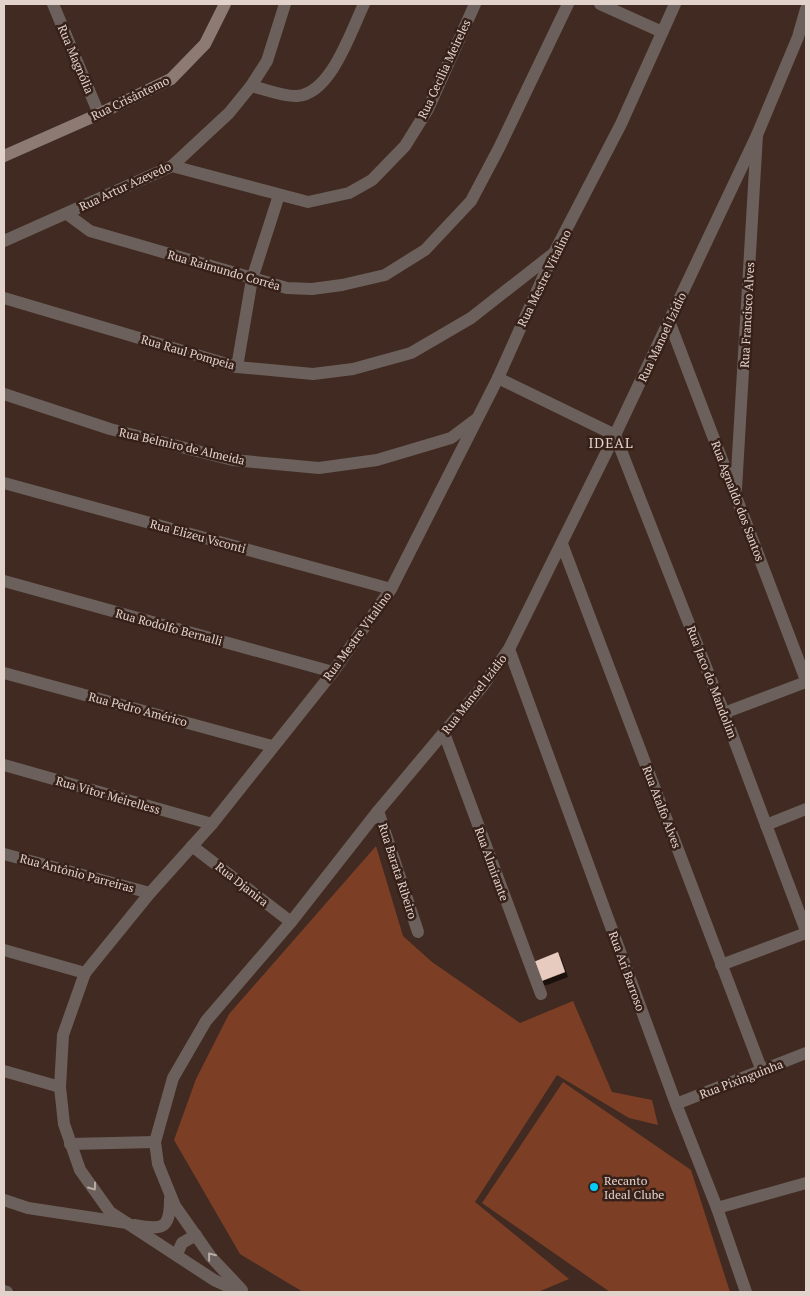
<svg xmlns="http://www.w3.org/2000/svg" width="810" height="1296" font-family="'PT Serif',serif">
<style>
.green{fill:#7c3f26}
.building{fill:#e8cbbf;filter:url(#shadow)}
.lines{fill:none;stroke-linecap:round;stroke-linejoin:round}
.minor{stroke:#6b605b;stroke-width:12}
.tertiary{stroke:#6b605b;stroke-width:12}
.secondary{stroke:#8c7a73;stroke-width:12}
.oneway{stroke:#b8aaa4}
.poi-dot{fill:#04cbf9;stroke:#362018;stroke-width:2}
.labels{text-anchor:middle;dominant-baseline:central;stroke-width:5;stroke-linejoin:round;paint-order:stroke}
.street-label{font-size:12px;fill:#e1d2cc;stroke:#362018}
.poi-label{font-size:12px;fill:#e1d2cc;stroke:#362018;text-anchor:start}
.neighbourhood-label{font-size:14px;letter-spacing:1px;fill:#e1d2cc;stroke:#362018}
</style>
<defs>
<filter id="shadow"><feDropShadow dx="3" dy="5" stdDeviation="0" flood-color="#0009"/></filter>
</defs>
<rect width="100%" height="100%" fill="#402a21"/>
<g class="green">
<polygon points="376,846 403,936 432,962 520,1023 573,1001 612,1092 652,1100 658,1125 629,1118 557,1075 475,1202 569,1279 538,1292 303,1292 240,1254 174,1140 196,1079 229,1014"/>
<polygon points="563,1082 691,1170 730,1292 610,1292 482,1203"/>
</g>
<polygon class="building" points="558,952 565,972 539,982 531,963"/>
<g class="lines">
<g class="minor">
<polyline points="53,4 99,114"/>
<polyline points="600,4 662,32"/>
<path d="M251 86C265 89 283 97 297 96 331 94 351 31 364 4"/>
<polyline points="172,166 308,202 349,193 372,180 405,146 428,109 475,4"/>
<polyline points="67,214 90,231 287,288 312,289 342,285 385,275 425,250 471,201 499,148 568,4"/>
<polyline points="4,241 172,166 229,113 251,86 267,61 285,4"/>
<polyline points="4,298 237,367 313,374 353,369 411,353 471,318 554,253"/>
<polyline points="669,321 806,680"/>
<polyline points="237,367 252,279 279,195"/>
<polyline points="498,378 615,435 724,713 806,931"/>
<polyline points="4,394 110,429 233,460 319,468 377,460 451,438 475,420"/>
<polyline points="4,483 391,589"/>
<polyline points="736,489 757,135"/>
<polyline points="562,544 762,1071"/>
<polyline points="4,581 333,672"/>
<polyline points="509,649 676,1104 717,1208 746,1292"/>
<polyline points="4,673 272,746"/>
<polyline points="724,713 806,682"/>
<polyline points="444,733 541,994"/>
<polyline points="4,765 212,824"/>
<polyline points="378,811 418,932"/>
<polyline points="766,825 806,809"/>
<polyline points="192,846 291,922"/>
<polyline points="4,854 150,893"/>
<polyline points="4,950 85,973"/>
<polyline points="721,965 806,933"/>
<polyline points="4,1071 60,1087"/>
<polyline points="676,1104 806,1053"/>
<polyline points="70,1144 155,1142"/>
<polyline points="4,1200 28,1208 127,1223"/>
<polyline points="717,1208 806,1183"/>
<polyline points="4,1291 7,1292"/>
</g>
<g class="tertiary">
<path d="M134 1225C162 1230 170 1230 170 1199"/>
<polyline points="177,1254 182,1243 196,1235"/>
<polyline points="242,1290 211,1257 175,1206 158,1164 155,1142 173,1078 206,1021 291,922 378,811 482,687 509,649 615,435 757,135 798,37 806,9"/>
<polyline points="240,1292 214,1280 110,1212 80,1170 64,1124 60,1087 63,1035 85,973 150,893 212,824 333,672 391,589 498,378 554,253 621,124 675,4"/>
</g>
<polyline class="secondary" points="4,156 99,114 171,79 205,44 225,4"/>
</g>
<defs><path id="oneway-chevron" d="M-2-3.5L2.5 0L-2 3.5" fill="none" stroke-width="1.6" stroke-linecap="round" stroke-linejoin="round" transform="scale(1.25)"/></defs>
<g class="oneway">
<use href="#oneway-chevron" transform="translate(93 1187) rotate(54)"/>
<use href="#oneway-chevron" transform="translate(211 1256) rotate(-129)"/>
</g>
<circle class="poi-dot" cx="594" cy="1187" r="5"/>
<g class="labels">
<g class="street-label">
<text transform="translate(76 59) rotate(67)">Rua Magnólia</text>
<text transform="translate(444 69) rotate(-65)">Rua Cecilia Meireles</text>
<text transform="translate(130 98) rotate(-26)">Rua Crisântemo</text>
<text transform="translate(125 186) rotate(-25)">Rua Artur Azevedo</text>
<text transform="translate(224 270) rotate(16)">Rua Raimundo Corrêa</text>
<text transform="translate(544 278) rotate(-64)">Rua Mestre Vitalino</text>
<text transform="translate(747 315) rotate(-87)">Rua Francisco Alves</text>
<text transform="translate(662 337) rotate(-65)">Rua Manoel Izidio</text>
<text transform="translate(188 352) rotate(16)">Rua Raul Pompeia</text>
<text transform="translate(182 446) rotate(13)">Rua Belmiro de Almeida</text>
<text transform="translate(738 501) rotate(69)">Rua Agnaldo dos Santos</text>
<text transform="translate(198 536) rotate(15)">Rua Elizeu Vsconti</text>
<text transform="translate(169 627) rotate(15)">Rua Rodolfo Bernalli</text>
<text transform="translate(357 636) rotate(-54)">Rua Mestre Vitalino</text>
<text transform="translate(712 682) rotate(69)">Rua Jaco do Mandolim</text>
<text transform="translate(474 694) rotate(-52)">Rua Manoel Izidio</text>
<text transform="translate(138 709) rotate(15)">Rua Pedro Américo</text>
<text transform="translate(108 795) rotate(16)">Rua Vitor Meirelless</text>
<text transform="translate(662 807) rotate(69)">Rua Atalfo Alves</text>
<text transform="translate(492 864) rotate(70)">Rua Almirante</text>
<text transform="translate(398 871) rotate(72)">Rua Barata Ribeiro</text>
<text transform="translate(77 873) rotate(15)">Rua Antônio Parreiras</text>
<text transform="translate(242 884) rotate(38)">Rua Djanira</text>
<text transform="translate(627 971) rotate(70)">Rua Ari Barroso</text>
<text transform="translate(741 1079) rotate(-21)">Rua Pixinguinha</text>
</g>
<g class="poi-label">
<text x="604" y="1180">Recanto<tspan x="604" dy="14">Ideal Clube</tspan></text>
</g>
<g class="neighbourhood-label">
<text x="611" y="442">IDEAL</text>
</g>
</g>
<rect width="810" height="1296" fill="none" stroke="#e1d2cc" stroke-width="10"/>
</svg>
